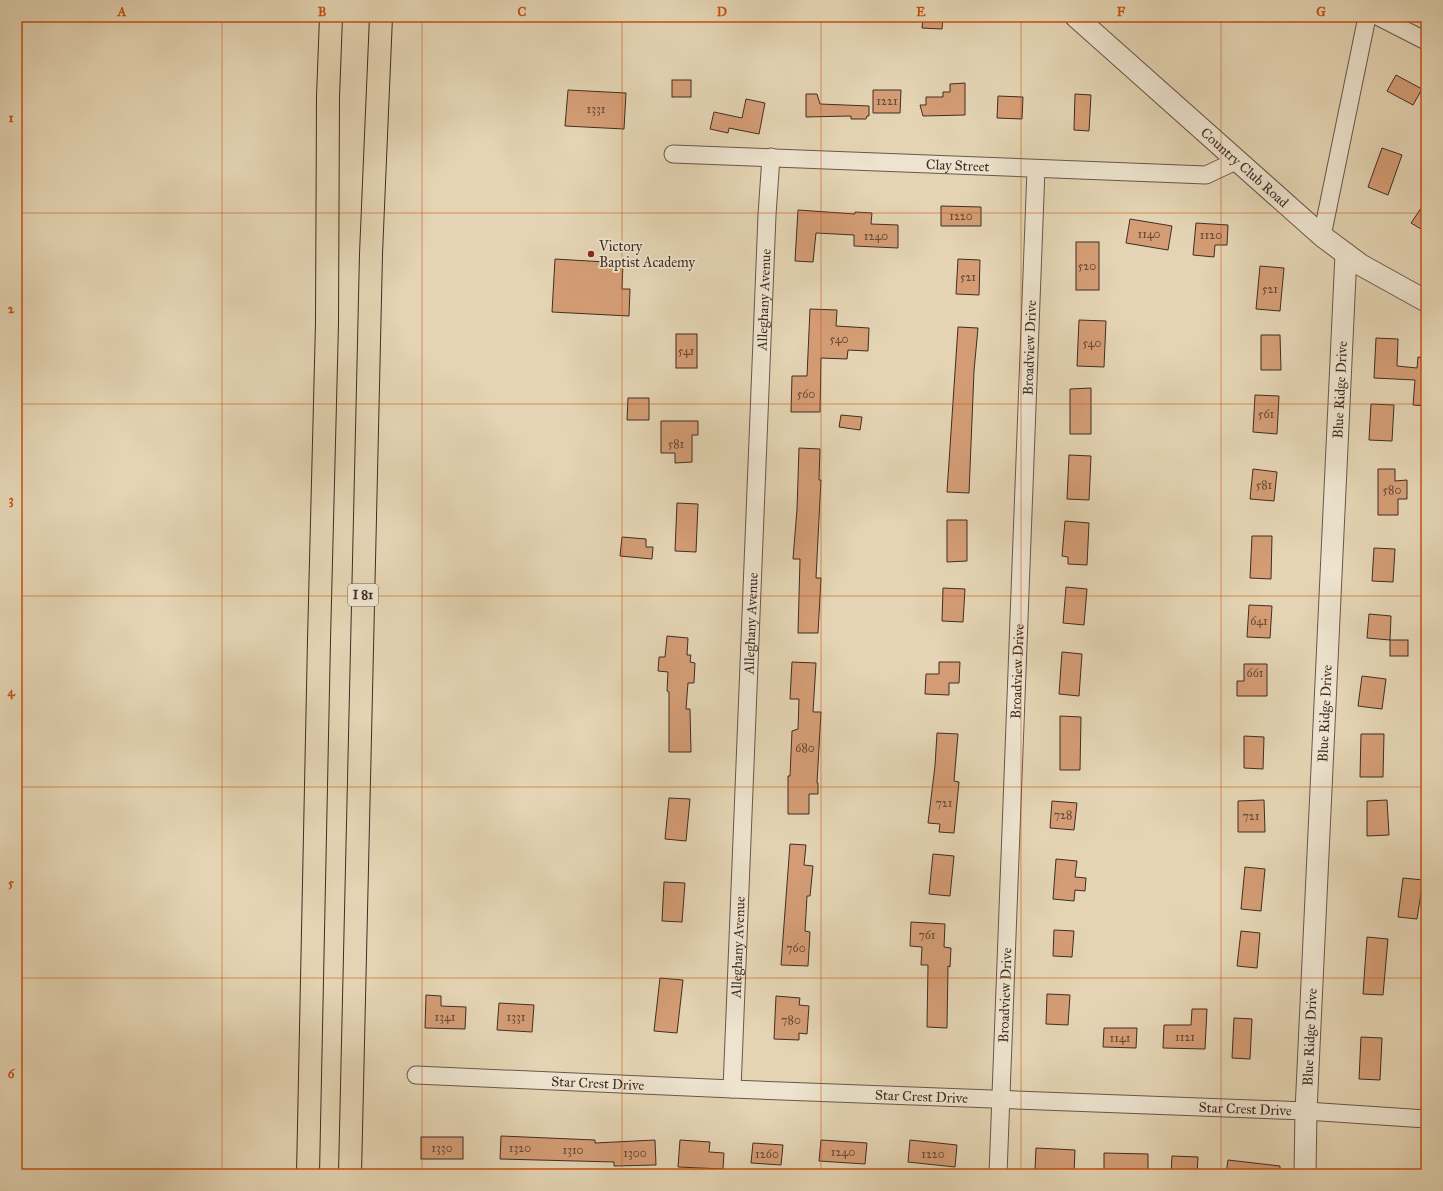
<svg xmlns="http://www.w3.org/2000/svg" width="1443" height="1191" font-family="'IM FELL Great Primer',serif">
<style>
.building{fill:#d49d75;stroke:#412d24}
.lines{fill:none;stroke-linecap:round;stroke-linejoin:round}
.minor-casing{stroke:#6a5748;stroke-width:19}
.tertiary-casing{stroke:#6a5748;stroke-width:23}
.motorway-casing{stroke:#412d24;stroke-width:24}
.minor{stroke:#ede3ce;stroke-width:17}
.tertiary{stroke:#ede3ce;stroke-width:21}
.motorway{stroke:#e4d4b3;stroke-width:22}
.grid{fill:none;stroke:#c75011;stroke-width:1;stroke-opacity:0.55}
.poi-dot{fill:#8f2418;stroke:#ede3ce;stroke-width:1.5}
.labels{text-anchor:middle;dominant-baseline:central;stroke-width:3.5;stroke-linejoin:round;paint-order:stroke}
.number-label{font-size:12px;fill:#664938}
.shield{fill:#ede3ce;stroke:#756457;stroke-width:1}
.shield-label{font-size:13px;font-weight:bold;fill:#412d24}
.street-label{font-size:14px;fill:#412d24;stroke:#ede3ce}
.poi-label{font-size:14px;fill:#412d24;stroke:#ede3ce;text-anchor:start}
.neatline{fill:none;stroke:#c75011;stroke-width:1.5}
.grid-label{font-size:13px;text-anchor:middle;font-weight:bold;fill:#c75011}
</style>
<rect width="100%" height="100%" fill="#e4d4b3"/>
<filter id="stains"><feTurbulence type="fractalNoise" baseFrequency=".005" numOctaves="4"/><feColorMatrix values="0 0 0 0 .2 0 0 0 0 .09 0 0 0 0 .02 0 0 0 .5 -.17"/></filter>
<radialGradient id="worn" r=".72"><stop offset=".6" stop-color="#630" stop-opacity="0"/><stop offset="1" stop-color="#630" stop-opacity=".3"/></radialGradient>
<g class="building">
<polygon points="923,17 943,17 942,29 922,28"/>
<polygon points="1396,75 1422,89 1413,105 1387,91"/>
<rect x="672" y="80" width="19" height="17"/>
<polygon points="965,83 965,115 923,116 920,105 926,105 926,97 943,97 943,92 950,92 950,84"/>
<polygon points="568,90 626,93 624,129 565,126"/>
<polygon points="873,90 901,90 900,113 873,113"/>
<polygon points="806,94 817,94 820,104 869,106 869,116 867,116 866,119 851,119 851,116 806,117"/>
<polygon points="1075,94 1091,95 1089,131 1074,130"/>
<polygon points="998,96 1023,97 1022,119 997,118"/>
<polygon points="746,99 765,103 759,134 729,128 728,133 710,129 714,112 742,118"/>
<polygon points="1382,148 1402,155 1388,195 1368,187"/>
<polygon points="1426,201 1426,232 1411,223"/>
<polygon points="941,206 981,207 981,226 941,226"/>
<polygon points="798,210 855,214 855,212 872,213 871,224 898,225 898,248 854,246 854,235 816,233 813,262 795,261"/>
<polygon points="1130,219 1172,226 1168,250 1126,243"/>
<polygon points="1196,223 1228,225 1227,245 1215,245 1214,257 1193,255"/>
<rect x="1076" y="242" width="23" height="48"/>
<polygon points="555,259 623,263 622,289 630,289 629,316 552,312"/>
<polygon points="958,259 980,260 979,295 956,294"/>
<polygon points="1260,266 1284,268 1280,311 1256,309"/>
<polygon points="810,309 837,310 836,326 869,328 868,351 848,350 847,359 821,358 820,412 791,412 792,376 807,376"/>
<polygon points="1079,320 1106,321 1104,367 1077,366"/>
<polygon points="958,327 978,328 974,371 969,493 947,492"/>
<rect x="676" y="334" width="21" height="34"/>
<polygon points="1261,335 1280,335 1281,370 1261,370"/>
<polygon points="1376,338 1398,339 1397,366 1417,368 1418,357 1426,358 1426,406 1413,405 1415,380 1374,378"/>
<polygon points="1091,388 1091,434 1070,434 1070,389"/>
<polygon points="1255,395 1279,396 1277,434 1253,432"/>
<polygon points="628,398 649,398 649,420 627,420"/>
<polygon points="1371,404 1394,405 1392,441 1369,440"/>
<polygon points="841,415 862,417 860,430 839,427"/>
<polygon points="661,421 698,421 698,435 692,435 692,462 675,463 675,453 661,453"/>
<polygon points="799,448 820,449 819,480 821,480 816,578 821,578 818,633 798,633 800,559 793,559 797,509"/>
<polygon points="1069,455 1091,456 1089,500 1067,499"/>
<polygon points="1253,469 1277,472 1274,501 1250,499"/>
<polygon points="1378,469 1395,469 1395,481 1407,480 1407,499 1398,499 1398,515 1378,515"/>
<polygon points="677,503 698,504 696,552 675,551"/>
<polygon points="947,520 967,520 967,561 947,562"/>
<polygon points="1065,521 1089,523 1087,565 1068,564 1068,557 1062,556"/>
<polygon points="1252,536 1272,536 1271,579 1250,578"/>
<polygon points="622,537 646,539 646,547 653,547 652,559 620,556"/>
<polygon points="1374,548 1395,549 1393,582 1372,581"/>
<polygon points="1066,587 1087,589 1084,625 1063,623"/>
<polygon points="943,588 965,589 963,622 942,621"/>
<polygon points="1249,605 1272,606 1270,638 1247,637"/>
<polygon points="1369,614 1391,616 1390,640 1367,638"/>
<polygon points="667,636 688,638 687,655 691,655 690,662 695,663 694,683 688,683 686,709 690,709 691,752 669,752 669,692 667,691 668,672 658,671 659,657 665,657"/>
<rect x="1390" y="640" width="18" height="16"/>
<polygon points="1062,652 1082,654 1079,696 1059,694"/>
<polygon points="792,662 816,663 813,712 821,712 817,783 818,783 818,794 809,794 809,814 788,814 788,776 790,776 792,731 798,729 799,699 790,699"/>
<polygon points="939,662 960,662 959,683 949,683 949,695 925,694 926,674 939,674"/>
<polygon points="1244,664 1267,664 1267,696 1237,696 1237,681 1244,681"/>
<polygon points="1362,676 1386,679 1382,709 1358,706"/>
<polygon points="1060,716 1081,717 1080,770 1060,770"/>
<polygon points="937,733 958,734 954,781 959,782 954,833 939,832 940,824 928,823 935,766"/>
<polygon points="1361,734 1384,734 1383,777 1360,777"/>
<polygon points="1244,736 1264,737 1263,769 1244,768"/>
<polygon points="669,798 690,799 686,841 665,839"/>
<polygon points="1264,800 1265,832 1238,832 1238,801"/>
<polygon points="1387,800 1389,835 1367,836 1367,801"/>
<polygon points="1052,801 1077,803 1074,830 1050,828"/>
<polygon points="790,844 806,845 804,865 813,866 810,896 807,896 805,931 810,932 808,966 781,965"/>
<polygon points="933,854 954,856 950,896 929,894"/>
<polygon points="1056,859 1077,861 1075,877 1086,878 1085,891 1075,890 1074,901 1053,899"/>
<polygon points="1245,867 1265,869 1261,911 1241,909"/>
<polygon points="1403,878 1423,880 1417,919 1398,917"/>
<polygon points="664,882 685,883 682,922 662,921"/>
<polygon points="911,922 945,924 944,947 951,948 950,967 948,966 947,1028 927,1027 928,965 921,965 922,947 910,946"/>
<polygon points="1054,930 1074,931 1072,957 1053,956"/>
<polygon points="1241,931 1260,933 1257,968 1237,966"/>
<polygon points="1367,937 1388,939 1383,995 1363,994"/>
<polygon points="660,978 683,980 677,1033 654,1031"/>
<polygon points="1047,994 1070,995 1068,1025 1046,1024"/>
<polygon points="426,995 441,996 441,1006 466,1007 465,1029 425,1028"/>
<polygon points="776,996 800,998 799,1005 809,1006 807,1034 799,1033 799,1040 774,1039"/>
<polygon points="499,1003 534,1005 532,1032 497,1030"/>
<polygon points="1192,1009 1207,1009 1205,1049 1163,1048 1164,1025 1191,1025"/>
<polygon points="1234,1018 1252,1019 1250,1059 1232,1058"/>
<polygon points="1104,1028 1137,1028 1136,1048 1103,1047"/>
<polygon points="1361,1037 1382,1038 1380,1080 1359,1079"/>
<polygon points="501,1136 595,1140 595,1143 655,1140 656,1165 614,1166 614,1162 500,1159"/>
<rect x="421" y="1137" width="42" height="22"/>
<polygon points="680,1140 710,1142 709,1152 724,1153 723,1169 678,1167"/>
<polygon points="821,1140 867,1143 865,1164 819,1161"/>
<polygon points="910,1140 957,1145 955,1167 908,1162"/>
<polygon points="753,1143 783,1145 781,1165 751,1163"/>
<polygon points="1036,1148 1075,1150 1074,1173 1035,1170"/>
<polygon points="1104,1153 1148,1154 1148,1173 1133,1172 1133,1174 1116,1174 1116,1173 1104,1172"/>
<polygon points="1172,1156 1198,1157 1197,1174 1171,1174"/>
<polygon points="1228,1160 1280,1166 1280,1174 1226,1174"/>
</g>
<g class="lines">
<g class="minor-casing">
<g id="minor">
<polyline points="1379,17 1426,41"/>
<path id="s1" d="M673 154 1206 175 1238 160"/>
<polyline points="1322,236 1367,17"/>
<path id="s2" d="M416 1075 732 1089 1306 1111 1426 1119"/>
<path id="s3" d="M732 1089 767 215 771 157"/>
<path id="s4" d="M998 1174 1036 169"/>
</g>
</g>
<g class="tertiary-casing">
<g id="tertiary">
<path id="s5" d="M1076 17 1322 236 1361 265 1426 301"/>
<path id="s6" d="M1305 1174 1306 1111 1346 254"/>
</g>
</g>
<g class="motorway-casing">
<g id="motorway">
<polyline points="308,1174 319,640 327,323 328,97 331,17"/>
<polyline points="350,1174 371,254 381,17"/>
</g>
</g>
<use href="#minor" class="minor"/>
<use href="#tertiary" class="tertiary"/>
<use href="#motorway" class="motorway"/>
</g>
<path class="grid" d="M222 17V1174M422 17V1174M622 17V1174M821 17V1174M1021 17V1174M1221 17V1174M17 213H1426M17 404H1426M17 596H1426M17 787H1426M17 978H1426"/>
<circle class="poi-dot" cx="591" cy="254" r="4"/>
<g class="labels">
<g class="number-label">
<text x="887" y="101">1221</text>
<text x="596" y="109">1331</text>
<text x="961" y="216">1220</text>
<text x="1149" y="234">1140</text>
<text x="1211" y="235">1120</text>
<text x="876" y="236">1240</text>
<text x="1087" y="266">520</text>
<text x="968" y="277">521</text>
<text x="1270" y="289">521</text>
<text x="839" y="339">540</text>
<text x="1092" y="343">540</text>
<text x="686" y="351">541</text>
<text x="806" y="394">560</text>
<text x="1266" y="414">561</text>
<text x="676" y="444">581</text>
<text x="1264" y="485">581</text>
<text x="1392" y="490">580</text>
<text x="1259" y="621">641</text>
<text x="1255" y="673">661</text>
<text x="805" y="748">680</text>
<text x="944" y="803">721</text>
<text x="1063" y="815">728</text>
<text x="1251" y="816">721</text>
<text x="927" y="935">761</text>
<text x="796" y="948">760</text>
<text x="445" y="1017">1341</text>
<text x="516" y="1017">1331</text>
<text x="791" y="1020">780</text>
<text x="1185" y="1037">1121</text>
<text x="1120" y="1038">1141</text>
<text x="442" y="1148">1330</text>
<text x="520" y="1148">1320</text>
<text x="573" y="1150">1310</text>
<text x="843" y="1152">1240</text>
<text x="635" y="1153">1300</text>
<text x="767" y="1154">1260</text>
<text x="933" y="1154">1220</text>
</g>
<rect class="shield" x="348" y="584" width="30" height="22" rx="3"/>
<g class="shield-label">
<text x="363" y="595">I 81</text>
</g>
<g class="street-label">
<text stroke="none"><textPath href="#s1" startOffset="285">Clay Street</textPath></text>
<text stroke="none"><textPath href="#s5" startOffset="226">Country Club Road</textPath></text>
<text stroke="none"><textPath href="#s3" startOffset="790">Alleghany Avenue</textPath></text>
<text stroke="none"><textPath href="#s4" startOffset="827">Broadview Drive</textPath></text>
<text stroke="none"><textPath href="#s6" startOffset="785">Blue Ridge Drive</textPath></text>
<text stroke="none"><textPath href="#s3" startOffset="466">Alleghany Avenue</textPath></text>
<text stroke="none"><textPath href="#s4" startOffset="503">Broadview Drive</textPath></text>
<text stroke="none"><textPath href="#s6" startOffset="461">Blue Ridge Drive</textPath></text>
<text stroke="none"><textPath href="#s3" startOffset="142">Alleghany Avenue</textPath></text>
<text stroke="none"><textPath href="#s4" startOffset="179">Broadview Drive</textPath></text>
<text stroke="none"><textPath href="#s6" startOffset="137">Blue Ridge Drive</textPath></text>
<text stroke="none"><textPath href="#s2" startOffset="182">Star Crest Drive</textPath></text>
<text stroke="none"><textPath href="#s2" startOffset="506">Star Crest Drive</textPath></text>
<text stroke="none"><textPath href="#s2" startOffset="830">Star Crest Drive</textPath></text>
</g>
<g class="poi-label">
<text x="599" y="246">Victory<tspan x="599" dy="16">Baptist Academy</tspan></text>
</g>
</g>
<rect width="1443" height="1191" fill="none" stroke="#e4d4b3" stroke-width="44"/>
<rect x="22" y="22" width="1399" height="1147" class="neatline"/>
<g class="grid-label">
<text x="122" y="16">A</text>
<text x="322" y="16">B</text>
<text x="522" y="16">C</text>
<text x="722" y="16">D</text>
<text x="921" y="16">E</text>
<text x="1121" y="16">F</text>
<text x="1321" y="16">G</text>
<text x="11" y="122">1</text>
<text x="11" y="313">2</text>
<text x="11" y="504">3</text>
<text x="11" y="696">4</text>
<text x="11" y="887">5</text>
<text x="11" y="1078">6</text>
</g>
<rect width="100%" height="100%" filter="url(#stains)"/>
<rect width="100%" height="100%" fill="url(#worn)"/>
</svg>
